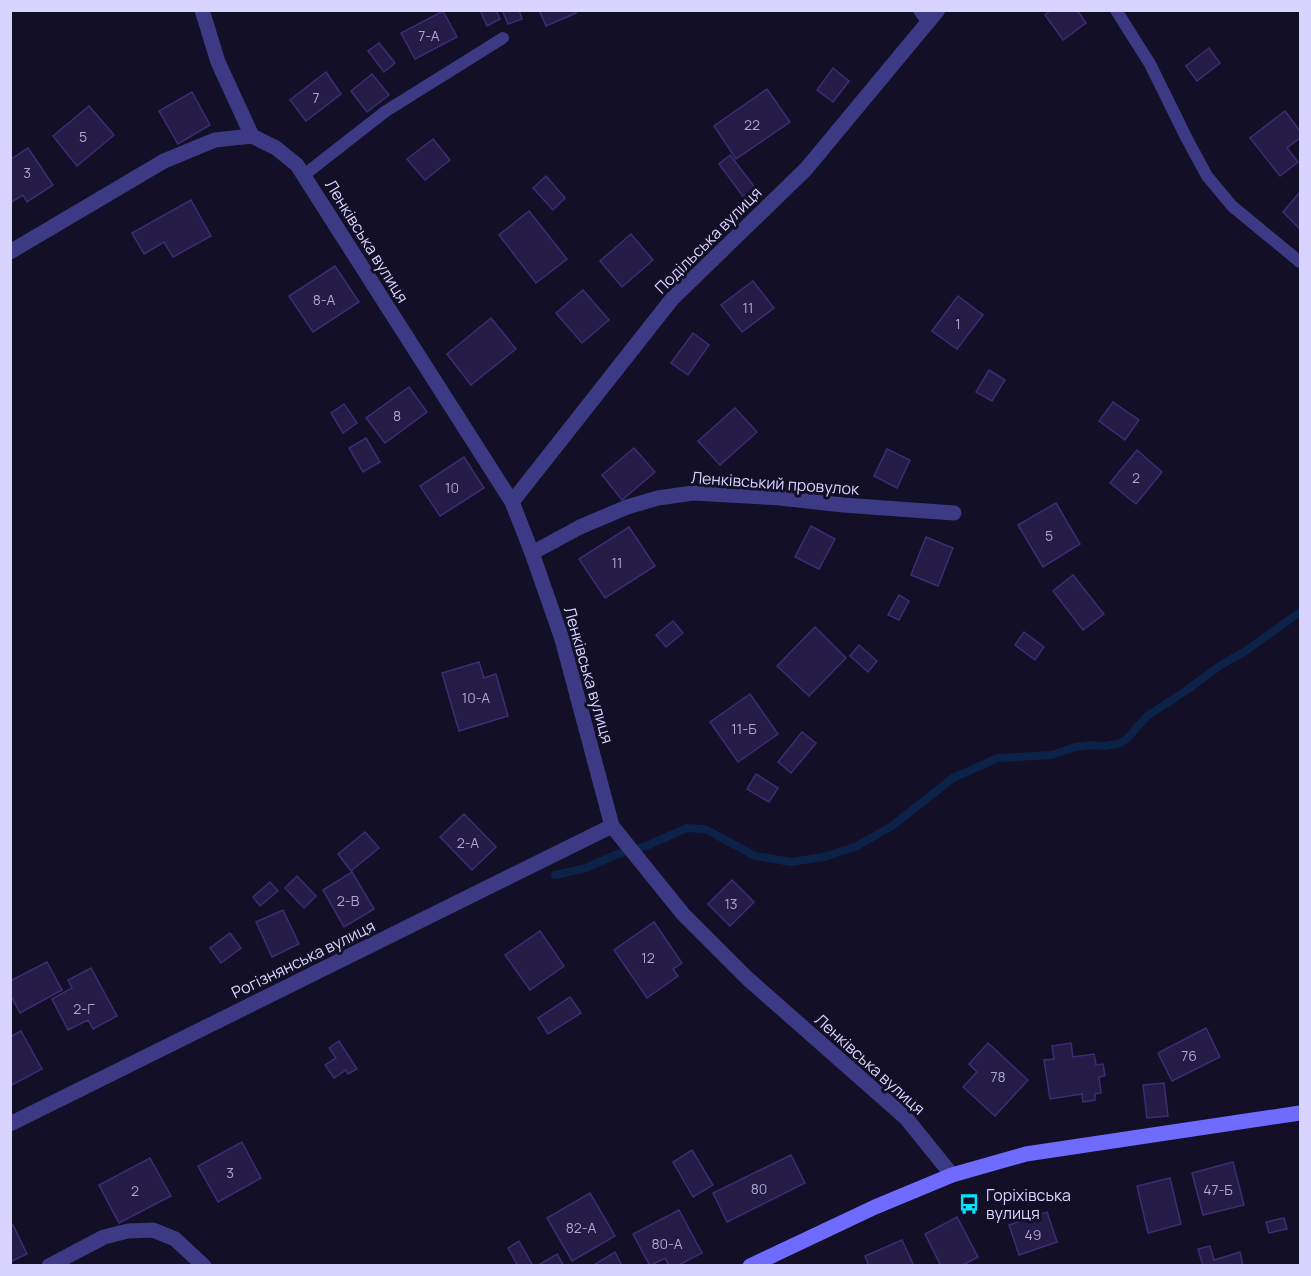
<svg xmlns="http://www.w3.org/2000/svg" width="1311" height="1276" font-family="Manrope,sans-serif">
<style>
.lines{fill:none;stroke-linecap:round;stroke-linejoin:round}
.stream{stroke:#0c2248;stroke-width:8}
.building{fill:#241b47;stroke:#3b2d73;stroke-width:1.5}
.lane{stroke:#3d3a85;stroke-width:12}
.street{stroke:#3d3a85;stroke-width:15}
.secondary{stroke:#6f6bff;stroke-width:15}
.labels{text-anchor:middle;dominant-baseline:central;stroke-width:6;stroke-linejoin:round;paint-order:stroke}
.number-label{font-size:14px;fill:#aca6d1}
.street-label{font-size:16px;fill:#d9d4ff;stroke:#130f26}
.poi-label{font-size:16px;fill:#d9d4ff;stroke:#130f26;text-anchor:start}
</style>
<rect width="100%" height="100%" fill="#130f26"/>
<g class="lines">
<polyline class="stream" points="555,875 586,868 615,855 646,846 687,828 705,829 755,856 791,862 824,857 857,846 892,826 953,778 998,758 1052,755 1075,747 1090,745 1105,746 1118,744 1127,739 1147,716 1184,692 1221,665 1247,650 1300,612"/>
</g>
<g class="building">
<polygon points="480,10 496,10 500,19 487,26"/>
<polygon points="502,10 519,10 522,19 508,24"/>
<polygon points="539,10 575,10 576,13 546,26"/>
<polygon points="1051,10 1077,10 1086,23 1063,40 1045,15"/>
<polygon points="443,11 457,37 415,59 401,33"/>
<polygon points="379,43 395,63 384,72 368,51"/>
<polygon points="1209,48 1220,63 1197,81 1186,66"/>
<polygon points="833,68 849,81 833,102 817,90"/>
<polygon points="326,72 341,94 306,121 290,100"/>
<polygon points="372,74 389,95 367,112 351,91"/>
<polygon points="767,89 790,122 736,159 714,126"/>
<polygon points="192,92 210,125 178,144 159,111"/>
<polygon points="89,106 114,135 77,166 53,136"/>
<polygon points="1285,111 1300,131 1300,138 1287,148 1298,162 1280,176 1250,138"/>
<polygon points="433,139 450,160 425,180 407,159"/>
<polygon points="28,148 53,185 27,202 23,195 10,203 10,160"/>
<polygon points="730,155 760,194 748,203 719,164"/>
<polygon points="546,176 565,198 553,210 533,188"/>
<polygon points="1300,192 1300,229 1283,212"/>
<polygon points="191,200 211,236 173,257 164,242 144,254 132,233"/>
<polygon points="529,211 567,259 536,283 499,235"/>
<polygon points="631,234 653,260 622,287 600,261"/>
<polygon points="335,266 359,302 313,332 289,296"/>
<polygon points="753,281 774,308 742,332 721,305"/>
<polygon points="583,290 609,320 582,343 556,313"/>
<polygon points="958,296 983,315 957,349 932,331"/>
<polygon points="491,318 516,349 471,385 447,354"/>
<polygon points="693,333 709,345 688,375 671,363"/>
<polygon points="989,370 1005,380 992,401 976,392"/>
<polygon points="409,387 427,412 385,443 366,418"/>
<polygon points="1113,402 1139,420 1125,440 1099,421"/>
<polygon points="344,404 357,423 343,433 331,413"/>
<polygon points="735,408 757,432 720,465 698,441"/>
<polygon points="366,438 380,462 363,472 349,448"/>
<polygon points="634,448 655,472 622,500 602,475"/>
<polygon points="887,449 910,460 897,488 874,476"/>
<polygon points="1137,450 1162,472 1136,504 1110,483"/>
<polygon points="464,457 484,488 440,516 420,486"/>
<polygon points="1056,503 1080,544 1043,567 1018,525"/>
<polygon points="811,526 835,539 819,569 795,557"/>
<polygon points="629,527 655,566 605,598 579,559"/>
<polygon points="926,537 953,548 938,586 911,575"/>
<polygon points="1073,575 1104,614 1083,630 1053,591"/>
<polygon points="899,595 909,601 899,620 888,615"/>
<polygon points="673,621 683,633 666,647 656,635"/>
<polygon points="815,627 846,658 809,696 777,666"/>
<polygon points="1024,632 1044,647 1035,660 1015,645"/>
<polygon points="859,645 877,661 868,672 850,656"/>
<polygon points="479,662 484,678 496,674 508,716 459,731 442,673"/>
<polygon points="750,694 778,734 738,762 710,722"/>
<polygon points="802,732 816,743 791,773 778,762"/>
<polygon points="756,774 778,788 769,802 747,789"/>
<polygon points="464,814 496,847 472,870 440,837"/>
<polygon points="365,832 379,848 351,871 338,854"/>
<polygon points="352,872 374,909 344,927 323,890"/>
<polygon points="297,876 316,896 304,908 285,888"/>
<polygon points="732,880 754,902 730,926 708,904"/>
<polygon points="270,882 278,891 260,906 253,897"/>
<polygon points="283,910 299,944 272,957 256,922"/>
<polygon points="654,922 682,963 673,969 678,976 647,998 614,950"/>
<polygon points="540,931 564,966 530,990 505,955"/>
<polygon points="230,933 241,948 221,963 210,948"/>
<polygon points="47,962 62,990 20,1013 10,994 10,981"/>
<polygon points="91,968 117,1016 93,1029 88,1020 68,1030 52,999 72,988 68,980"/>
<polygon points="570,997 581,1013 548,1034 538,1018"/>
<polygon points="1206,1028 1220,1057 1172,1081 1158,1053"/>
<polygon points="21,1031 42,1069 10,1086 10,1037"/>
<polygon points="339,1041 357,1069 348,1074 346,1070 334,1078 325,1065 336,1058 329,1048"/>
<polygon points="988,1043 1028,1080 995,1116 963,1087 977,1072 969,1064"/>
<polygon points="1071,1043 1073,1057 1094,1054 1096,1065 1103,1064 1105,1076 1099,1077 1101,1093 1095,1094 1095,1100 1083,1102 1082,1094 1050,1099 1044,1060 1054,1059 1052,1046"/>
<polygon points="1164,1083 1168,1116 1147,1118 1143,1085"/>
<polygon points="242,1142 261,1178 218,1202 198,1166"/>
<polygon points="692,1150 713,1185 693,1197 673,1162"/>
<polygon points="791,1155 805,1183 727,1222 713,1193"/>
<polygon points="150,1158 171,1196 119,1223 99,1185"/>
<polygon points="1233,1162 1244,1205 1203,1215 1192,1173"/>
<polygon points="1170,1178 1181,1224 1148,1233 1137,1186"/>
<polygon points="590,1193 615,1236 572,1261 547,1218"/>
<polygon points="679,1210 702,1253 677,1266 669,1266 665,1258 650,1266 633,1234"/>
<polygon points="1047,1212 1057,1242 1019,1255 1009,1225"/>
<polygon points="957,1217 978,1257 961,1266 941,1266 925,1234"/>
<polygon points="1284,1218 1287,1229 1269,1233 1266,1222"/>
<polygon points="13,1225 27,1254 10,1262 10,1226"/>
<polygon points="902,1240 914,1266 869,1266 865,1256"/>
<polygon points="519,1241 533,1266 518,1266 508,1248"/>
<polygon points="1210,1246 1214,1260 1240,1252 1243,1266 1203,1266 1198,1249"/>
<polygon points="615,1252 622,1266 592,1266"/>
<polygon points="557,1254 564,1266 537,1266"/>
</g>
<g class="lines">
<g class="lane">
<polyline points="919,10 928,23"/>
<polyline points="1116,10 1150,64 1187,139 1207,176 1232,206 1300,262"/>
<polyline points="304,175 386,111 503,38"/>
</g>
<g class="street">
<polyline points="202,10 218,62 252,136 276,148 297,165 512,502 532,553 562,639 612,826 683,914 748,979 906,1118 952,1175"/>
<polyline points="10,252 164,161 215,140 252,136"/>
<polyline points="512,502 672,299 806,169 938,10"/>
<polyline points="532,553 580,527 627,507 658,498 693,493 780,498 843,505 954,513"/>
<polyline points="10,1124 612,826"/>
<polyline points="49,1266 104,1237 128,1231 153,1230 175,1239 204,1266"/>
</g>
<polyline class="secondary" points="750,1266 875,1207 952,1175 1026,1154 1300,1113"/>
</g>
<defs>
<g id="bus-bare" transform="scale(1.62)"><path d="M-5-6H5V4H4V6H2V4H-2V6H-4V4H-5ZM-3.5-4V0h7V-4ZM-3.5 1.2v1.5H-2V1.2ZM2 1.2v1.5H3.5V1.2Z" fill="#00e5ff" stroke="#130f26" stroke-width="2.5" paint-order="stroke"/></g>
</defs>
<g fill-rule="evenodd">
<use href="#bus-bare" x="969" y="1204"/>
</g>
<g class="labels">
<g class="number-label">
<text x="429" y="35">7-А</text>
<text x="316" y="97">7</text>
<text x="752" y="124">22</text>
<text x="83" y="136">5</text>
<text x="27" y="172">3</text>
<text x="324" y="299">8-А</text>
<text x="748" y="307">11</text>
<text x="958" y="323">1</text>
<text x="397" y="415">8</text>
<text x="1136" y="477">2</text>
<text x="452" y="487">10</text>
<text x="1049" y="535">5</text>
<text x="617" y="562">11</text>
<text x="476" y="697">10-А</text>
<text x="744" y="728">11-Б</text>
<text x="468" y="842">2-А</text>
<text x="348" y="900">2-В</text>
<text x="731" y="903">13</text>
<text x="648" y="957">12</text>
<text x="84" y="1008">2-Г</text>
<text x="1189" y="1055">76</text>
<text x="998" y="1076">78</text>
<text x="230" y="1172">3</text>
<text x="759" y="1188">80</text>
<text x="1218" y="1189">47-Б</text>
<text x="135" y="1190">2</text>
<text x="581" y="1227">82-А</text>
<text x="1033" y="1234">49</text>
<text x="667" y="1243">80-А</text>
</g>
<g class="street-label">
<text transform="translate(708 240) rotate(-45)">Подільська вулиця</text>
<text transform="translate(367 241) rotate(58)">Ленківська вулиця</text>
<text transform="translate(775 483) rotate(4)">Ленківський провулок</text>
<text transform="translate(589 675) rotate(74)">Ленківська вулиця</text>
<text transform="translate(303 959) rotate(-26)">Рогізнянська вулиця</text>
<text transform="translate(870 1064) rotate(42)">Ленківська вулиця</text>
</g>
<g class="poi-label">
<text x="986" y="1195">Горіхівська<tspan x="986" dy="18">вулиця</tspan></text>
</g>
</g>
<rect width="1311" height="1276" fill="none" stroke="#d9d4ff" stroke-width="24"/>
</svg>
